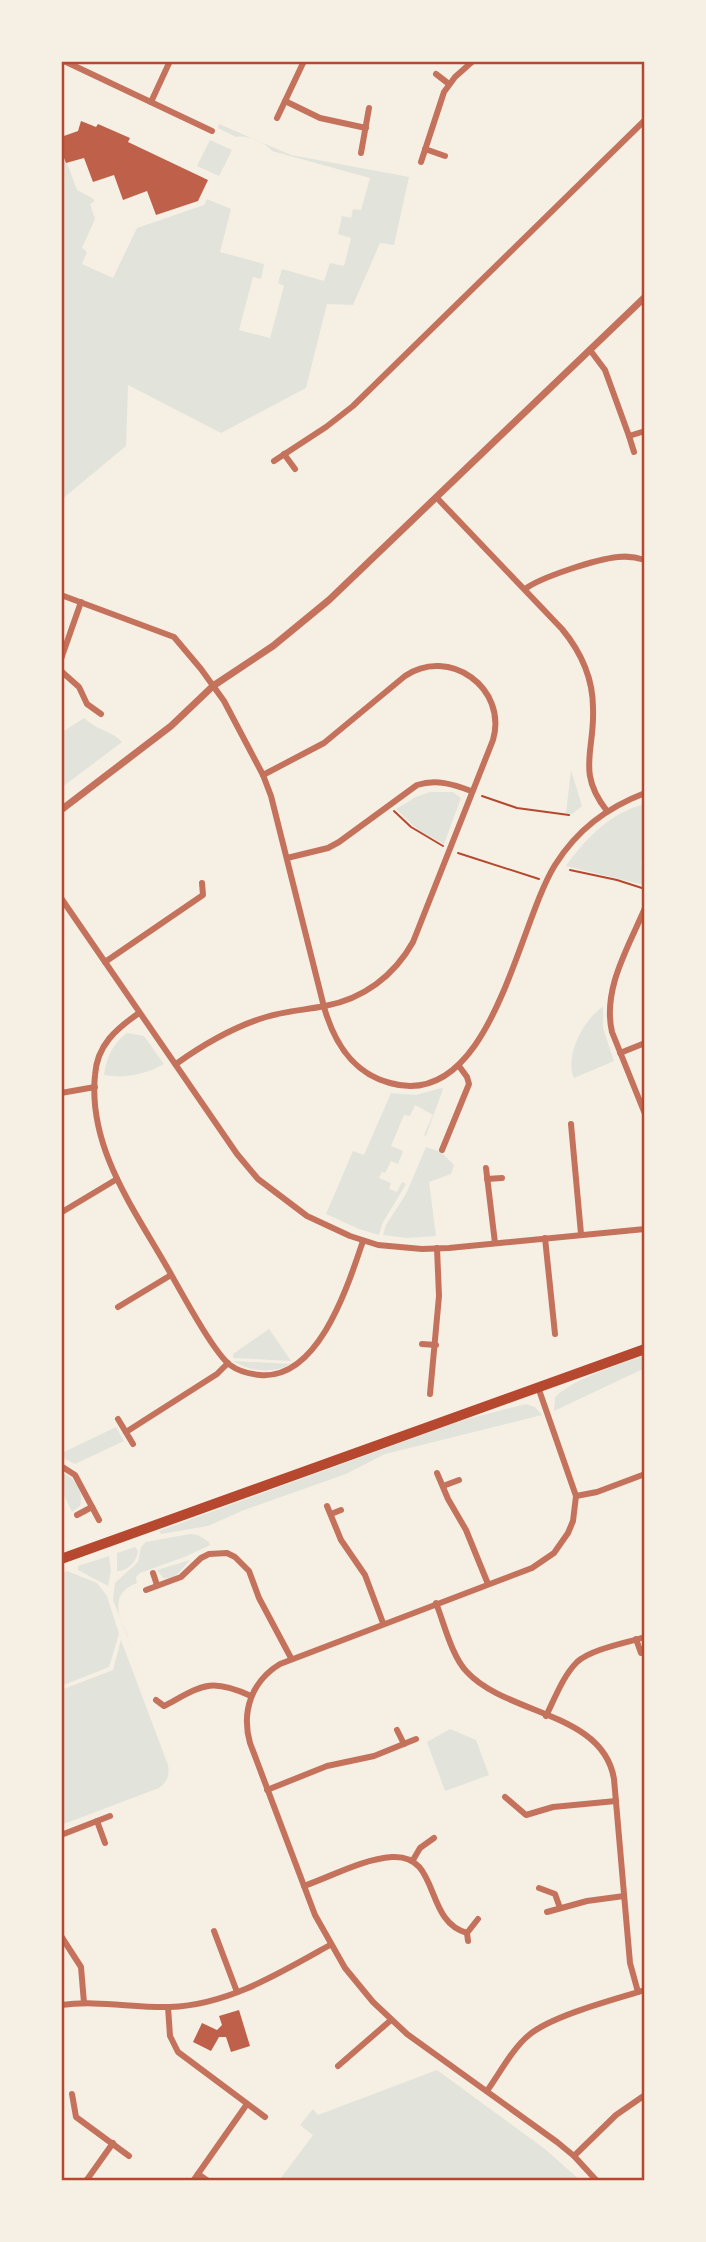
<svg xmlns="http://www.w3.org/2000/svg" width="706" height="2242" font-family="'Times New Roman',serif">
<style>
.green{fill:#e2e4dc}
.building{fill:#bf614a}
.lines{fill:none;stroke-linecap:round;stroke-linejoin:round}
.path{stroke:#b5482f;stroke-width:2}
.minor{stroke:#c5725c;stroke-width:6}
.tertiary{stroke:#c5725c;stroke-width:7}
.primary{stroke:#b5482f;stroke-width:10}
.neatline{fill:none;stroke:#b5482f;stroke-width:2.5}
</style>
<rect width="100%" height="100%" fill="#f6efe4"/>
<g class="green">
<path d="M219 124 291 155 409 177 394 245 380 243 353 305 327 304 306 388 221 433 128 385 126 446 61 500V147L77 190 94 199V202L90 204 95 219 82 248 87 252 82 264 113 278 137 228 204 205 207 199 231 209 220 252 264 264 261 279 253 277 239 330 270 338 284 286 278 283 282 269 324 281 330 263 344 266 351 238 338 234 342 216 351 218 353 209 361 210 370 178 272 151C267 143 246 134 236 137L218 128Z"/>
<polygon points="210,140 232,150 219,176 197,166"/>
<path d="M84 718C98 731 111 730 122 742L61 788V733Z"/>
<polygon points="571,770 582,806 572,814 566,813"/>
<polygon points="430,792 453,792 461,798 444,844 418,830 396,809 416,797"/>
<path d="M645 804V840L641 865 645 866 644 885 566 866C585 839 611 812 645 804Z"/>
<path d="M603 1007V1028L614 1061 574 1078C564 1057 584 1018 603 1007Z"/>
<path d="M127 1033 144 1036 164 1064C146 1074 124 1079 104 1075 106 1058 113 1043 127 1033Z"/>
<polygon points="441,1088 443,1089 426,1136 424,1135 433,1115 415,1105 410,1116 404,1115 391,1146 403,1151 398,1164 391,1161 385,1173 382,1172 379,1178 391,1183 389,1189 397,1192 402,1182 406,1184 382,1224 379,1235 359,1229 326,1214 353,1151 364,1155 391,1093 416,1095"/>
<polygon points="426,1147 441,1152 454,1165 451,1174 429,1182 436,1236 407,1238 383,1235 386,1225 406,1194"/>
<polygon points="269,1329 291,1361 233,1358 233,1354"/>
<path d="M645 1355V1368L554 1411 555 1398C567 1381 624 1363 645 1355Z"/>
<path d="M233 1361 291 1364C272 1374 251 1372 233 1361Z"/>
<polygon points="526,1404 535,1407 542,1415 385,1454 346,1474 244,1510 208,1526 161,1534 159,1531 463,1420"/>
<polygon points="116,1427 124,1441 75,1464 65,1459 62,1453"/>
<path d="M61 1472C75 1478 84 1491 80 1506L72 1512 61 1489Z"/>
<path d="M190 1534 198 1535 209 1542 210 1545 187 1556 140 1573 136 1577 137 1583C103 1596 124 1625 133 1650L113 1600 115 1583 138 1562 141 1547 146 1542Z"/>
<path d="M135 1547 138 1551C137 1561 127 1572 117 1571V1553Z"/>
<polygon points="109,1556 111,1571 108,1586 78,1570 78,1566"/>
<path d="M190 1560C181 1569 177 1580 163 1578L157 1570Z"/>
<polygon points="67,1571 97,1583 107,1596 119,1634 109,1667 61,1686 61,1574"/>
<path d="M121 1640 168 1765C170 1775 167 1782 159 1788L61 1825V1690L113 1670Z"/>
<polygon points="450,1729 476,1740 489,1775 445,1791 427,1742"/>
<polygon points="437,2070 545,2149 581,2181 284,2181 281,2178 313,2135 300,2125 313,2109 318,2115"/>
</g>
<g class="building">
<polygon points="81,121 96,127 98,124 130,138 128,142 208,180 198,201 156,215 147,191 123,200 114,175 93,182 84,158 66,163 61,150 61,137 78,131"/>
<polygon points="239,2010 250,2046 231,2052 226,2037 219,2037 211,2051 193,2042 202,2023 217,2030 222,2025 219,2016"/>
</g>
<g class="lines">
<g class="path">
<polyline points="482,796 517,808 569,815"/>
<polyline points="394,811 411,827 443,846"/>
<polyline points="458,853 539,879"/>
<polyline points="570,870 617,880 645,889"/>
</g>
<g class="minor">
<polyline points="64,61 212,131"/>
<polyline points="436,74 449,84"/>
<polyline points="285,101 320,118 366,128"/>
<polyline points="151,102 170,61"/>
<polyline points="277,118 304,61"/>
<polyline points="425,149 445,156"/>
<polyline points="361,153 369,108"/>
<polyline points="421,162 444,92 455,77 473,61"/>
<polyline points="590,350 605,370 629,436 645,431"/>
<polyline points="629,436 634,452"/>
<polyline points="284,454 295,469"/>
<polyline points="274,461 326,427 353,406 645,120"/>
<path d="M437 498 562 629C581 652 593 679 593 708 595 751 576 772 607 811"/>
<path d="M525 589C541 577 597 559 618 557 627 556 636 557 645 560"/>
<path d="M61 595 174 637 201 669 224 701 263 775 271 796 324 1007C334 1042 352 1073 390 1083 491 1112 517 926 555 865 577 830 606 808 645 793"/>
<polyline points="61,659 81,602"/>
<polyline points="61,671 79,687 87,704 101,714"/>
<path d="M287 858 328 848 339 842 417 785C436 779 453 784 471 791"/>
<polyline points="61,898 237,1154 258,1179 307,1216 350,1236 378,1245 422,1249 449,1248 645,1229"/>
<path d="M645 908C629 946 602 989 612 1032L645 1114"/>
<polyline points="105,962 203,895 202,883"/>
<path d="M139 1013C116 1029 97 1045 95 1075 88 1145 131 1205 164 1262 177 1284 212 1351 230 1365 238 1371 250 1374 260 1375 319 1380 348 1285 363 1241"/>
<polyline points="620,1053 645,1043"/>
<path d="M176 1064C204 1044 233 1027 266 1017 285 1011 305 1010 325 1006 363 999 394 976 413 942L493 740C508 688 449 646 405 676L324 743 263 775"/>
<polyline points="61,1093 95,1087"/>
<polyline points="571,1124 581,1234"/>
<polyline points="442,1150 469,1084 467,1077 459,1066"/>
<polyline points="486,1168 495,1243"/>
<polyline points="487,1179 502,1178"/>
<polyline points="62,1212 117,1179"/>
<polyline points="545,1238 555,1334"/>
<polyline points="118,1307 171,1275"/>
<polyline points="422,1344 436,1345"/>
<path d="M538 1387 576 1496 573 1521 568 1533 554 1553 532 1568 280 1664C252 1681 241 1711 250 1743L315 1915 345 1968 373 2002 407 2034 557 2142 574 2156 597 2181"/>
<polyline points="430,1394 439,1296 437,1248"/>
<polyline points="118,1419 133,1444"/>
<polyline points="126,1432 217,1374 228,1363"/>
<polyline points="61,1466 75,1475 99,1520"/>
<polyline points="437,1473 448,1499 466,1530 488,1584"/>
<polyline points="443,1486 459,1480"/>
<polyline points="576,1496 597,1492 645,1474"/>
<polyline points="327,1506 341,1540 365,1575 383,1623"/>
<polyline points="331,1514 341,1510"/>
<polyline points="77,1515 92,1507"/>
<polyline points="153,1573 157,1585"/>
<polyline points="146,1590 181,1577 201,1558 209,1554 227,1553 235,1557 249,1571 259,1598 291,1658"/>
<path d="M436 1603C444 1623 452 1657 467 1672 507 1715 603 1712 614 1779L630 1963 638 1992"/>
<polyline points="636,1639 641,1653"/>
<path d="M156 1700 164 1706C202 1686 209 1677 251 1696"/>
<path d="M546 1716C555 1698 563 1676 577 1662 591 1649 626 1643 645 1637"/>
<polyline points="397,1730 404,1744"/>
<polyline points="267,1790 327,1766 374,1756 416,1739"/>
<polyline points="505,1797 526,1815 553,1807 616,1801"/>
<polyline points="97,1821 105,1843"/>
<polyline points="61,1835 110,1816"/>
<polyline points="413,1860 420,1848 434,1838"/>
<path d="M304 1886C332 1876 363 1859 392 1857 441 1854 423 1921 467 1933"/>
<polyline points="539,1888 555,1894 560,1908"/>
<polyline points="547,1912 587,1901 624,1896"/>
<polyline points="214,1931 237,1992"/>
<polyline points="61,1936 81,1967 84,2003"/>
<polyline points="468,1941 467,1933 478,1919"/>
<path d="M61 2005C98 2000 133 2008 170 2007 228 2005 280 1973 330 1945"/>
<polyline points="168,2007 170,2036 178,2052 265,2117"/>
<polyline points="338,2066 391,2020"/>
<path d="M487 2091C500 2073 512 2049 529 2035 551 2016 615 1999 645 1990"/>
<polyline points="72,2094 76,2117 129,2156"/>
<polyline points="574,2156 616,2115 645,2095"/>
<polyline points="198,2174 208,2181"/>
<polyline points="86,2181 113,2143"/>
<polyline points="193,2181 247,2104"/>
</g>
<polyline class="tertiary" points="61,810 171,726 213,686 273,646 329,600 645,297"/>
<polyline class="primary" points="61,1559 645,1349"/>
</g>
<rect width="706" height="2242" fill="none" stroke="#f6efe4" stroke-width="126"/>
<rect x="63" y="63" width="580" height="2116" class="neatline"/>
</svg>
